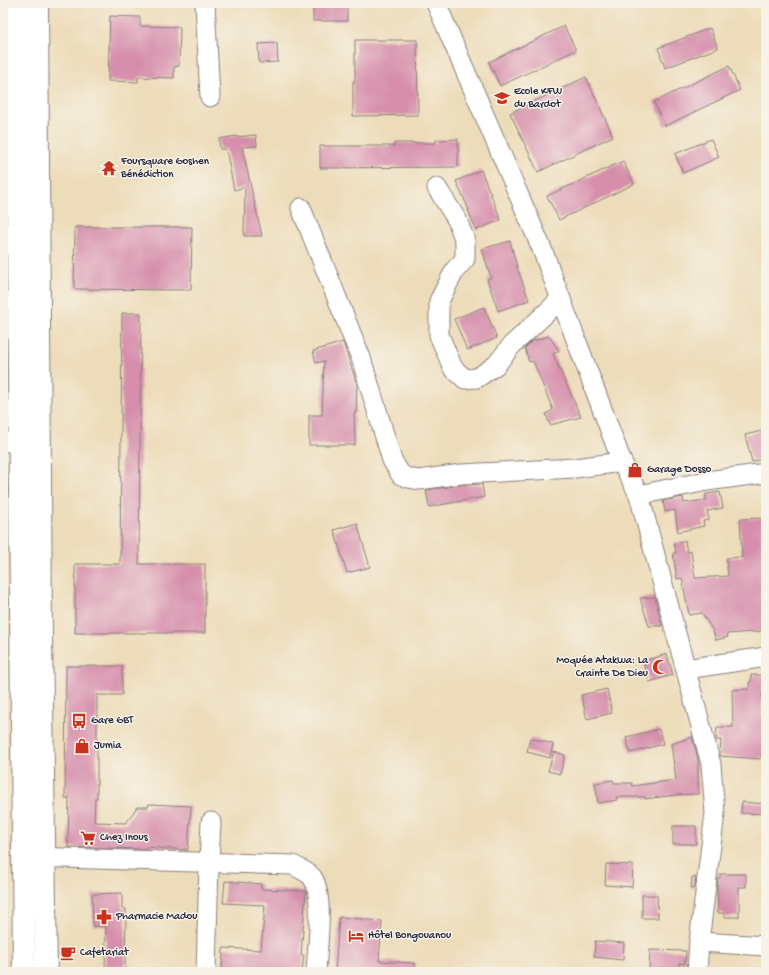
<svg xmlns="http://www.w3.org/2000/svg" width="769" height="975" font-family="'Gochi Hand',sans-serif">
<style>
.building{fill:#d68eac}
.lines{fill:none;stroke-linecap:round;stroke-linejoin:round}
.minor-casing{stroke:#887f7a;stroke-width:21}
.major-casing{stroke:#887f7a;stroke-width:24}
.minor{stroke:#fff;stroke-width:19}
.major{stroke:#fff;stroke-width:22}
.labels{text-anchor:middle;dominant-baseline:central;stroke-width:3;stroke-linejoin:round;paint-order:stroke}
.poi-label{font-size:11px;fill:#22223b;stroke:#f7f3e8;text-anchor:start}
</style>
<rect width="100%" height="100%" fill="#f7f3e8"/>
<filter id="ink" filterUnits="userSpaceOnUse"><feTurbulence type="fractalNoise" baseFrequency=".025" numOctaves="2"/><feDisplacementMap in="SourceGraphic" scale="8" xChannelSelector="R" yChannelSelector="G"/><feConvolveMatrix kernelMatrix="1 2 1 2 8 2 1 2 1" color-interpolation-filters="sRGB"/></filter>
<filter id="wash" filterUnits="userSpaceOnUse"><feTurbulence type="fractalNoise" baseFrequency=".012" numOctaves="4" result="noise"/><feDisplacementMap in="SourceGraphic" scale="16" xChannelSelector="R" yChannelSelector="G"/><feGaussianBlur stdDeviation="0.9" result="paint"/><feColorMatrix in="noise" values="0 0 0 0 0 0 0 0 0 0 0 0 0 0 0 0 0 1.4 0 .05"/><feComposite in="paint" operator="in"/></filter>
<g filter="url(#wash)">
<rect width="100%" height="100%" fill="#eddcb9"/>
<g id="blocks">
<g class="building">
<rect x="313" y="3" width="34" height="18"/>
<polygon points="110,16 140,17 140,26 180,27 179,66 174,67 174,78 138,77 138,82 108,81"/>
<polygon points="564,26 576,50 500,86 489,62"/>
<polygon points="710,28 718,48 665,68 658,48"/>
<polygon points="355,40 417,40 418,115 353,116 353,81 355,81"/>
<polygon points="277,43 278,62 259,63 258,44"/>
<polygon points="729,66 740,90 665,126 654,102"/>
<polygon points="586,77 613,136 538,172 510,113"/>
<polygon points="256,135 257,146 242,147 262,236 244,236 245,187 234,190 226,149 220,149 219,139 236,136 236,137"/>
<polygon points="458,139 458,167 320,168 320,146 394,146 394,143 436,143 436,140"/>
<polygon points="711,139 719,157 683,173 675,154"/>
<polygon points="623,161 634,184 559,220 547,196"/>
<polygon points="481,170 501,220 476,230 468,210 469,210 456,181"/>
<polygon points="75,227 192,227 191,290 74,289"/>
<polygon points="510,241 518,270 529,300 498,311 487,279 491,278 482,249"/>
<polygon points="484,307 497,338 467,350 454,319"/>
<polygon points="122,313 141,313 139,564 205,564 205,633 75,633 75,564 120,564"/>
<polygon points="549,336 559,351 553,354 581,417 550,425 546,414 553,410 533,361 529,362 525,348 532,341"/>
<polygon points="343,342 357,384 356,413 354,413 355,445 309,445 309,415 322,415 324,361 316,363 313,351"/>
<polygon points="766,430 766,458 752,462 745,435"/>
<polygon points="482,484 484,497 429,507 426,490 462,485"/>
<polygon points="720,492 723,508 707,511 709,520 703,521 704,526 678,532 675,510 665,512 663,501 683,497 684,503 706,500 706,494"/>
<polygon points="765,518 766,538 766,631 727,634 728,637 716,640 713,631 702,613 689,615 682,578 677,579 673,553 676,553 674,543 685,541 687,552 691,551 695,578 728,576 726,558 742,557 740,519"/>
<polygon points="357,523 370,567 347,573 334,530"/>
<polygon points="655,597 662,626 649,626 640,598"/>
<polygon points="667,654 673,675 649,682 643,661"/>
<polygon points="66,666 122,666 122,695 97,695 97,798 95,798 94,822 126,823 137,807 148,807 149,804 191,806 188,850 145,847 145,849 68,847 69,798 65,798"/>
<polygon points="751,675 766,675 766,694 762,694 762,717 766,717 766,755 760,756 760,759 720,756 721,740 716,740 717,727 733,727 732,690 749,689 749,682 751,682"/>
<polygon points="607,689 612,713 587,719 581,695"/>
<polygon points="659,729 663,744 630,753 626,737"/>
<polygon points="692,737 698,758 698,794 676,795 645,799 645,797 616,797 617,800 598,803 595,783 613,780 614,783 632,783 632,786 676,780 671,744"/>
<polygon points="530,738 553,744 550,758 527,752"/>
<polygon points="554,752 565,755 560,774 548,771"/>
<polygon points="742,802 766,804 766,814 741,813"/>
<rect x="673" y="826" width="23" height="18"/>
<polygon points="606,864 633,865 632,887 605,885"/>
<polygon points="720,874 746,874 746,887 739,887 739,917 724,917 724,913 718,913 717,889 718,878 720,878"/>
<polygon points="692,877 696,877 695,888 691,888"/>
<polygon points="225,881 261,884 261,889 306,891 301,955 304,955 302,972 222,972 223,948 261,950 265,905 223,903"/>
<polygon points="122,893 122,909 126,909 125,972 105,972 106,926 93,926 92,894"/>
<polygon points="642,895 657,895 658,918 642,918"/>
<polygon points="339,917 382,921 379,961 415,963 415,972 335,972"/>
<polygon points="595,941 624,943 623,960 594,957"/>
<polygon points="650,950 686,951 685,964 679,963 679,972 649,972"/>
</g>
</g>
</g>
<g filter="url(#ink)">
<use href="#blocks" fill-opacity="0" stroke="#887f7a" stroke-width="1"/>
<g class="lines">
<g class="minor-casing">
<g id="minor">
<polyline points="205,3 210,97"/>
<polyline points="436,3 542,249 622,462 639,495 711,764 715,813 699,942 697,972"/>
<polyline points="437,188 457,220 465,241 465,259 455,270 439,301 439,335 453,368 465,379 477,378 496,365 512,345 561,299"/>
<polyline points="301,208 361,358 392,460 401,475 409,478 419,480 461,474 575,468 622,462"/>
<polyline points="3,442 34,441"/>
<polyline points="639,495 707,481 766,473"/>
<polyline points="686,669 766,657"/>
<path d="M29 857 293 865C298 868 308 872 312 877 325 895 317 949 316 972"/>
<polyline points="699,942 766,946"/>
<polyline points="206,972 209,863 211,822"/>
</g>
</g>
<g class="major-casing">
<g id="major">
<polyline points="16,3 24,972"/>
<polyline points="37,3 41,639 46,972"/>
</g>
</g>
<use href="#minor" class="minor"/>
<use href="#major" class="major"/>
</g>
</g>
<defs>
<g id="school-bare" transform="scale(1.2)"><path d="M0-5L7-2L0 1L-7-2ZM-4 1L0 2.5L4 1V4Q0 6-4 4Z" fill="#c8321e" stroke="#f7f3e8" stroke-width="2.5" paint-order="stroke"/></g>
<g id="temple-bare" transform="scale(1.2)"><path d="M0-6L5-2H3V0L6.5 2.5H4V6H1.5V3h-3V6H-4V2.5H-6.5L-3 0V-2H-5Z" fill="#c8321e" stroke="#f7f3e8" stroke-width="2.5" paint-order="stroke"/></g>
<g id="shop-bare" transform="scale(1.2)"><path d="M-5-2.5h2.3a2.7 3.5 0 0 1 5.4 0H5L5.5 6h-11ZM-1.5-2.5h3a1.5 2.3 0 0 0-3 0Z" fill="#c8321e" stroke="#f7f3e8" stroke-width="2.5" paint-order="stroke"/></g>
<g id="mosque-bare" transform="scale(1.2)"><path d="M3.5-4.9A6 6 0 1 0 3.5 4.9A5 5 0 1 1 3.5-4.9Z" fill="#c8321e" stroke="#f7f3e8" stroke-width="2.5" paint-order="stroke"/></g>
<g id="bus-bare" transform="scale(1.2)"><path d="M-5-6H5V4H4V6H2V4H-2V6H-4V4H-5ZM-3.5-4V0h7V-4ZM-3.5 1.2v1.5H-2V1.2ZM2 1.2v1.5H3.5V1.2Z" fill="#c8321e" stroke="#f7f3e8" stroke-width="2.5" paint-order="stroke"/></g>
<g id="supermarket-bare" transform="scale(1.2)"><path d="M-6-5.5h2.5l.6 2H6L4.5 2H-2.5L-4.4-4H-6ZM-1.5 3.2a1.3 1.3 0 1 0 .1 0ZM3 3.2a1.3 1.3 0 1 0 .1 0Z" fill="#c8321e" stroke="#f7f3e8" stroke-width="2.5" paint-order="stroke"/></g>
<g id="pharmacy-bare" transform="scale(1.2)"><path d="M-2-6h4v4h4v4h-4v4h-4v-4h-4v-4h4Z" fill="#c8321e" stroke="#f7f3e8" stroke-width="2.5" paint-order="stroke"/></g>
<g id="hotel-bare" transform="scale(1.2)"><path d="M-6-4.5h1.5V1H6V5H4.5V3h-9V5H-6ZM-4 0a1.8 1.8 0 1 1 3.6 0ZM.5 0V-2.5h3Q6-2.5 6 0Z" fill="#c8321e" stroke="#f7f3e8" stroke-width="2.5" paint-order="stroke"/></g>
<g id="cafe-bare" transform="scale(1.2)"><path d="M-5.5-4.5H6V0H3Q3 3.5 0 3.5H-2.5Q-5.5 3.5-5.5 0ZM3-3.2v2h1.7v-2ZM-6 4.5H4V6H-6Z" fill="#c8321e" stroke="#f7f3e8" stroke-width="2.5" paint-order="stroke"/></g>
</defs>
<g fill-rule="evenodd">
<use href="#school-bare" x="502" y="98"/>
<use href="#temple-bare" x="109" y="168"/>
<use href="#shop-bare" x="635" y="470"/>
<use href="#mosque-bare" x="660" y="667"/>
<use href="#bus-bare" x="79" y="721"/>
<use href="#shop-bare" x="82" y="746"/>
<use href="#supermarket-bare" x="88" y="838"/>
<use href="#pharmacy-bare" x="104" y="917"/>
<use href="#hotel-bare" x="356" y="936"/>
<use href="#cafe-bare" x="68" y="953"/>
</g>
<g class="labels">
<g class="poi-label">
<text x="514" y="92">Ecole KFW<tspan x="514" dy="13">du Bardot</tspan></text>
<text x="121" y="162">Foursquare Goshen<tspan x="121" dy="13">Bénédiction</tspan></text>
<text x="647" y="470">Garage Dosso</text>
<text x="648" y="661" text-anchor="end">Moquée Atakwa: La<tspan x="648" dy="13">Crainte De Dieu</tspan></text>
<text x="91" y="721">Gare GBT</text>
<text x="94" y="746">Jumia</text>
<text x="100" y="838">Chez Inous</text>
<text x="116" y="917">Pharmacie Madou</text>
<text x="368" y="936">Hôtel Bongouanou</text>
<text x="80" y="953">Cafetariat</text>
</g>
</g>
<rect width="769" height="975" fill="none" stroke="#f7f3e8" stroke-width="16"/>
</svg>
